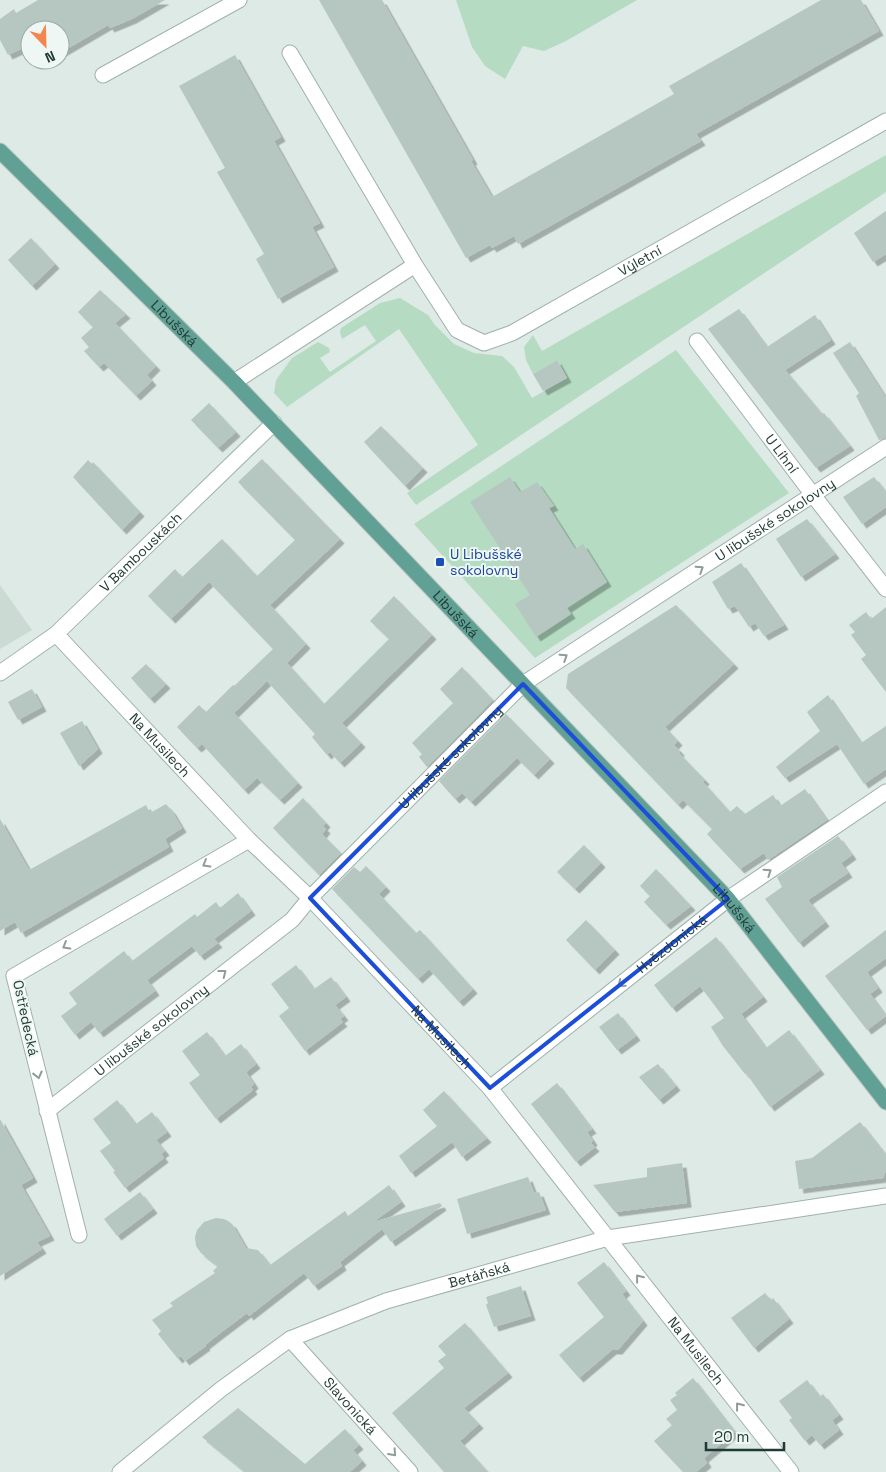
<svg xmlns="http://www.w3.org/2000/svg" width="886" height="1472" font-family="'Space Grotesk',sans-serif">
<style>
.built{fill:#ccdad4}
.green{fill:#b5dcc3}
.building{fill:#b6c7c1;filter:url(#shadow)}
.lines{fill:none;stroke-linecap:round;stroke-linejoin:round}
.minor-casing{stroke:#a0b1ac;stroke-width:17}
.major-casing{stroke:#bcc4c2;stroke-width:17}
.minor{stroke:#fff;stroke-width:15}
.major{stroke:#61a195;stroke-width:15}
.oneway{stroke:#8f9c9a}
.marked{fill:none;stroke:#1d4ed8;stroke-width:4;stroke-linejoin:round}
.transit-dot{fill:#1a4fb4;stroke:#eef7f3;stroke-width:2}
.labels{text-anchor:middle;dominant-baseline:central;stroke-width:4;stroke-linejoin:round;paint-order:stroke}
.street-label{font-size:14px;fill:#1f3934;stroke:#eef7f3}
.transit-label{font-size:14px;fill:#164399;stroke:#eef7f3;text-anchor:start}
</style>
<defs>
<filter id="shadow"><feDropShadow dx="4.5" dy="4.5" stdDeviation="0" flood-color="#0004"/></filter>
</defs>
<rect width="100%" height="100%" fill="#ddeae5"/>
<polygon class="built" points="0,585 32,630 0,649"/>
<g class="green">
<polygon points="456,0 637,0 566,41 544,51 523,46 505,79 485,66 472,47"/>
<polygon points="886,155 886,192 416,505 407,493 478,445 399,329 287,407 274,393 276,380 292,358 318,342 329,348 330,352 320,358 330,372 376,341 365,325 342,339 340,332 341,328 380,303 400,298 428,315 435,325 454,344 474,353 502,356 514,367 532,398 567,378 557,360 533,374 526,360 524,347 533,335 542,351"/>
<polygon points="676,350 789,493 535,658 414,524"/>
</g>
<g class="building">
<polygon points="38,0 165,0 132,19 110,28 108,25 60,53 60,30 30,30 30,56 25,47 8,55 0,40 0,19 14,9 16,13"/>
<polygon points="319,0 382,0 473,160 471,161 492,197 674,94 669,86 821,0 861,0 879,31 696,134 701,141 518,244 514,236 492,248 490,245 466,258"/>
<polygon points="235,55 281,137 274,141 320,223 312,227 334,267 278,299 256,259 264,254 217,172 225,168 179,86"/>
<polygon points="886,211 886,254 873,262 854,233"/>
<polygon points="31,238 55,264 32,286 8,260"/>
<polygon points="100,290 126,314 115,323 156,366 147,375 152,381 136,396 104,363 99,367 84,351 89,347 81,338 93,327 78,312"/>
<polygon points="739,309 767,347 815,315 831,340 785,370 822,414 824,413 850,446 816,468 708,329"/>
<polygon points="850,342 886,398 886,438 879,440 856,396 859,393 833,353"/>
<polygon points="557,360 567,378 543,391 533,374"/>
<polygon points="209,403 236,432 218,448 191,420"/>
<polygon points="381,426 423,468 405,486 364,442"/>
<polygon points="262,459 340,539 270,605 306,644 287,663 324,704 389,639 370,621 394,596 432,635 342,723 361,743 340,763 330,752 327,755 312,737 315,734 267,681 234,713 298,783 280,800 257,778 244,790 202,744 197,748 177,727 199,705 206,712 233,685 234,686 273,649 209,582 171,619 148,596 175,569 182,577 222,539 257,576 295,540 238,482"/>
<polygon points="88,460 92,464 93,462 140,512 122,530 73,477"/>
<polygon points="510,477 520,492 537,482 554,506 549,508 575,549 583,544 607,582 567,608 571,614 536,637 515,604 530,595 470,502"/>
<polygon points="874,477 886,492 886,507 862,524 843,497"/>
<polygon points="807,519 835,554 801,577 776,539"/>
<polygon points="741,563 784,625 764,636 755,623 749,627 735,606 728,609 712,582"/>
<polygon points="676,605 734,664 665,727 678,741 674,745 680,751 679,753 705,780 703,782 730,812 737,806 745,814 773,795 780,806 805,789 827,820 768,860 764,853 740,869 707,834 712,829 683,800 678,805 566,688 568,674"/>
<polygon points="886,607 886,692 861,659 866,655 851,635 855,632 849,625 866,612 871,619"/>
<polygon points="146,664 166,684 150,699 131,678"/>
<polygon points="462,667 493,700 427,767 419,757 422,754 412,743 453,703 440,689"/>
<polygon points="32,689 42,707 18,720 8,702"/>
<polygon points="828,695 861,743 886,726 886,769 864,784 837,744 785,778 776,767 820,731 807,712"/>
<polygon points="506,714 550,759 534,775 517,758 471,802 462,793 455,799 439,781"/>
<polygon points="82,721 98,749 79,766 60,733"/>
<polygon points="303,798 326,823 323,826 326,829 322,834 341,853 319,875 273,828"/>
<polygon points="166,804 172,811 182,828 165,839 169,847 21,933 15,922 0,931 0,819 29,870 146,805 150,813"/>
<polygon points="838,836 852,855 841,863 848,873 808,900 825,922 799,943 765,899 782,887 777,877"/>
<polygon points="584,845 601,863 575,889 557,872"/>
<polygon points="366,866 386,887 379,894 416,933 420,930 473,989 459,1002 429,969 418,979 332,889 354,867 360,872"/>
<polygon points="656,869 691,906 666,925 644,902 650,896 640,886"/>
<polygon points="238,893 251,911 214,939 218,943 200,956 192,946 147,980 155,991 99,1033 91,1022 75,1035 61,1016 77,1004 69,993 124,951 132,961 195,914 197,917 216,902 220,908"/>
<polygon points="586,920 615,950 595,970 566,940"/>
<polygon points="886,930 886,958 867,972 878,988 870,994 886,1016 867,1030 825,976"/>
<polygon points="716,937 763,997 741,1014 766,1048 789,1030 820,1070 770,1107 746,1073 745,1074 723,1046 711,1027 724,1018 700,986 672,1008 654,985"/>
<polygon points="296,965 314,989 331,977 346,997 335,1005 344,1016 340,1019 343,1022 305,1051 279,1016 289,1008 271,984"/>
<polygon points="618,1013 636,1036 617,1050 599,1027"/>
<polygon points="207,1032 225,1056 241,1044 256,1064 246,1072 254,1084 251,1087 253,1090 216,1119 189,1083 200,1075 182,1051"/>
<polygon points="658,1064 676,1086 659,1100 639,1077"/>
<polygon points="557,1083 592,1129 587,1132 593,1141 591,1143 595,1147 576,1162 531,1104"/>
<polygon points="444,1091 487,1138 462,1157 452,1142 411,1173 399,1156 437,1126 423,1110"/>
<polygon points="117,1100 136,1124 152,1112 167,1132 156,1140 165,1151 161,1154 164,1158 125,1188 113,1172 115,1171 100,1151 111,1143 93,1119"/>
<polygon points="0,1119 33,1178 21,1185 50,1236 37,1242 42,1249 0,1276"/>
<polygon points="860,1122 886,1155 886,1170 883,1178 799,1189 795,1161 812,1158"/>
<polygon points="682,1163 687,1203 615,1212 593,1185 647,1177 647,1168"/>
<polygon points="528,1177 534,1193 539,1192 546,1210 467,1234 457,1199"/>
<polygon points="389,1185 401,1202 373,1222 440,1203 442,1206 391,1242 382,1229 340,1262 342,1266 314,1286 304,1273 249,1316 247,1313 223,1331 205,1345 206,1346 185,1361 181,1356 178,1359 158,1334 161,1331 152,1320 173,1306 170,1303 215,1273 213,1271 218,1266 201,1253 196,1246 195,1237 197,1230 204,1222 216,1218 224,1219 228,1221 232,1224 246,1248 258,1250 270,1265 345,1211 348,1216"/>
<polygon points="140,1192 153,1209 117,1236 104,1219"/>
<polygon points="604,1262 626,1291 622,1294 643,1321 618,1350 612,1350 579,1378 559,1355 604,1317 577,1283"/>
<polygon points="521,1286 531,1316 494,1327 486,1305 488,1303 486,1297"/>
<polygon points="765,1293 771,1300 773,1298 789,1319 754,1348 731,1318"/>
<polygon points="465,1323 508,1373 464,1408 479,1424 460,1441 488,1472 444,1472 392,1413 444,1368 438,1361 446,1355 438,1346"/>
<polygon points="693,1378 735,1432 704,1458 707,1463 696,1472 683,1472 654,1441 672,1425 666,1419 677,1410 670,1400 677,1395 675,1393"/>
<polygon points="807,1380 820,1397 823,1394 839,1415 832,1420 839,1430 820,1445 812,1435 805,1441 789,1420 792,1418 779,1401"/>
<polygon points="238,1408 305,1464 345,1429 359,1445 353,1450 362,1461 350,1472 245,1472 202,1437"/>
</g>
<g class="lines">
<g class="minor-casing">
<g id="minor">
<path id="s1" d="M290 53 415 265 457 330 484 343 512 333 886 121"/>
<polyline points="103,75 239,0"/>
<path id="s2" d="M697 341 813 495 886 589"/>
<polyline points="234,382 415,265"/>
<path id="s3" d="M56 634 249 840 310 898 490 1088 791 1472"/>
<path id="s4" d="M0 673 56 634 274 423"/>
<path id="s5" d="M490 1088 728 899 886 792"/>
<path id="s6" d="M47 1111 292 920 310 898 523 684 886 447"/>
<polyline points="79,1235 14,976 249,840"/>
<path id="s7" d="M290 1339 410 1472"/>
<path id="s8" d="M120 1472 220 1390 290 1339 386 1301 608 1238 886 1196"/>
</g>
</g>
<g class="major-casing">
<g id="major">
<path id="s9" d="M0 151 234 382 728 899 886 1102"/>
</g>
</g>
<use href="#minor" class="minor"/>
<use href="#major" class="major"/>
</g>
<defs><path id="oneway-chevron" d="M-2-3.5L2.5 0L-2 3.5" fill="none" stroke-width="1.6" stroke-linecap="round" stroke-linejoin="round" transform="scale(1.25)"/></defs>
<g class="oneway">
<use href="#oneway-chevron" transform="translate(700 569) rotate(-33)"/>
<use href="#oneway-chevron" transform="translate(564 657) rotate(-33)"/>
<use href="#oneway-chevron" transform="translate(206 864) rotate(150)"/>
<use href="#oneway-chevron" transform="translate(768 872) rotate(-34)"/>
<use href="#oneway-chevron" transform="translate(66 946) rotate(150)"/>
<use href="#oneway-chevron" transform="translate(223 973) rotate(-38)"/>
<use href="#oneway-chevron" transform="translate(621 984) rotate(141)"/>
<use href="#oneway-chevron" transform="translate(38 1075) rotate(76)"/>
<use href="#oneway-chevron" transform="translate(639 1278) rotate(-128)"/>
<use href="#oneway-chevron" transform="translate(739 1406) rotate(-128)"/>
<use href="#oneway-chevron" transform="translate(393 1453) rotate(48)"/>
</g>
<path class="marked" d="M523 684 728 899 490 1088 310 898Z"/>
<rect class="transit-dot" x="435" y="557" width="10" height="10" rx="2.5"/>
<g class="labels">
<g class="street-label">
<text stroke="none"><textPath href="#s1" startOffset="530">Výletní</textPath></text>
<text stroke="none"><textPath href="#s9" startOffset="245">Libušská</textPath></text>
<text stroke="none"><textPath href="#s2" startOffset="141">U Líhní</textPath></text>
<text stroke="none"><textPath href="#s6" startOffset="942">U libušské sokolovny</textPath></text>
<text stroke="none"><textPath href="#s4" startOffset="186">V Bambouskách</textPath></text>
<text stroke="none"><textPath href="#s9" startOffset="650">Libušská</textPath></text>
<text stroke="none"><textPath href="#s3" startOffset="152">Na Musilech</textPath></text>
<text stroke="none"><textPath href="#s6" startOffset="538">U libušské sokolovny</textPath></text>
<text stroke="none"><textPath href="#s9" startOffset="1055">Libušská</textPath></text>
<text stroke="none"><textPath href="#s5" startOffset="232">Hvězdonická</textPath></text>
<text transform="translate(26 1018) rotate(78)">Ostředecká</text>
<text stroke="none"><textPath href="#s6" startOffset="132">U libušské sokolovny</textPath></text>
<text stroke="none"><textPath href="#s3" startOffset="558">Na Musilech</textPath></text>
<text stroke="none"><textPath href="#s8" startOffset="416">Betáňská</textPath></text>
<text stroke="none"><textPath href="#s3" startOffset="962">Na Musilech</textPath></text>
<text stroke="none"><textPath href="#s7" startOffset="90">Slavonická</textPath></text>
</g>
<g class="transit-label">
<text x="450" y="554">U Libušské<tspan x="450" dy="16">sokolovny</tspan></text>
</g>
</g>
<g transform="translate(45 45) rotate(157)"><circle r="24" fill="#eef7f3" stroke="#9baba7"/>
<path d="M0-4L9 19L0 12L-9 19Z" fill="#f58550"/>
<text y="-8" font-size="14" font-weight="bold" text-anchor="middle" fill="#1f3934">N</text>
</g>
<path d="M706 1442v8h78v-8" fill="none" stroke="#1f3934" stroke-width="2.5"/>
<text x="714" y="1442" font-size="15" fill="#1f3934" stroke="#eef7f3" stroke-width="4" paint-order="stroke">20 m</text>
</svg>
